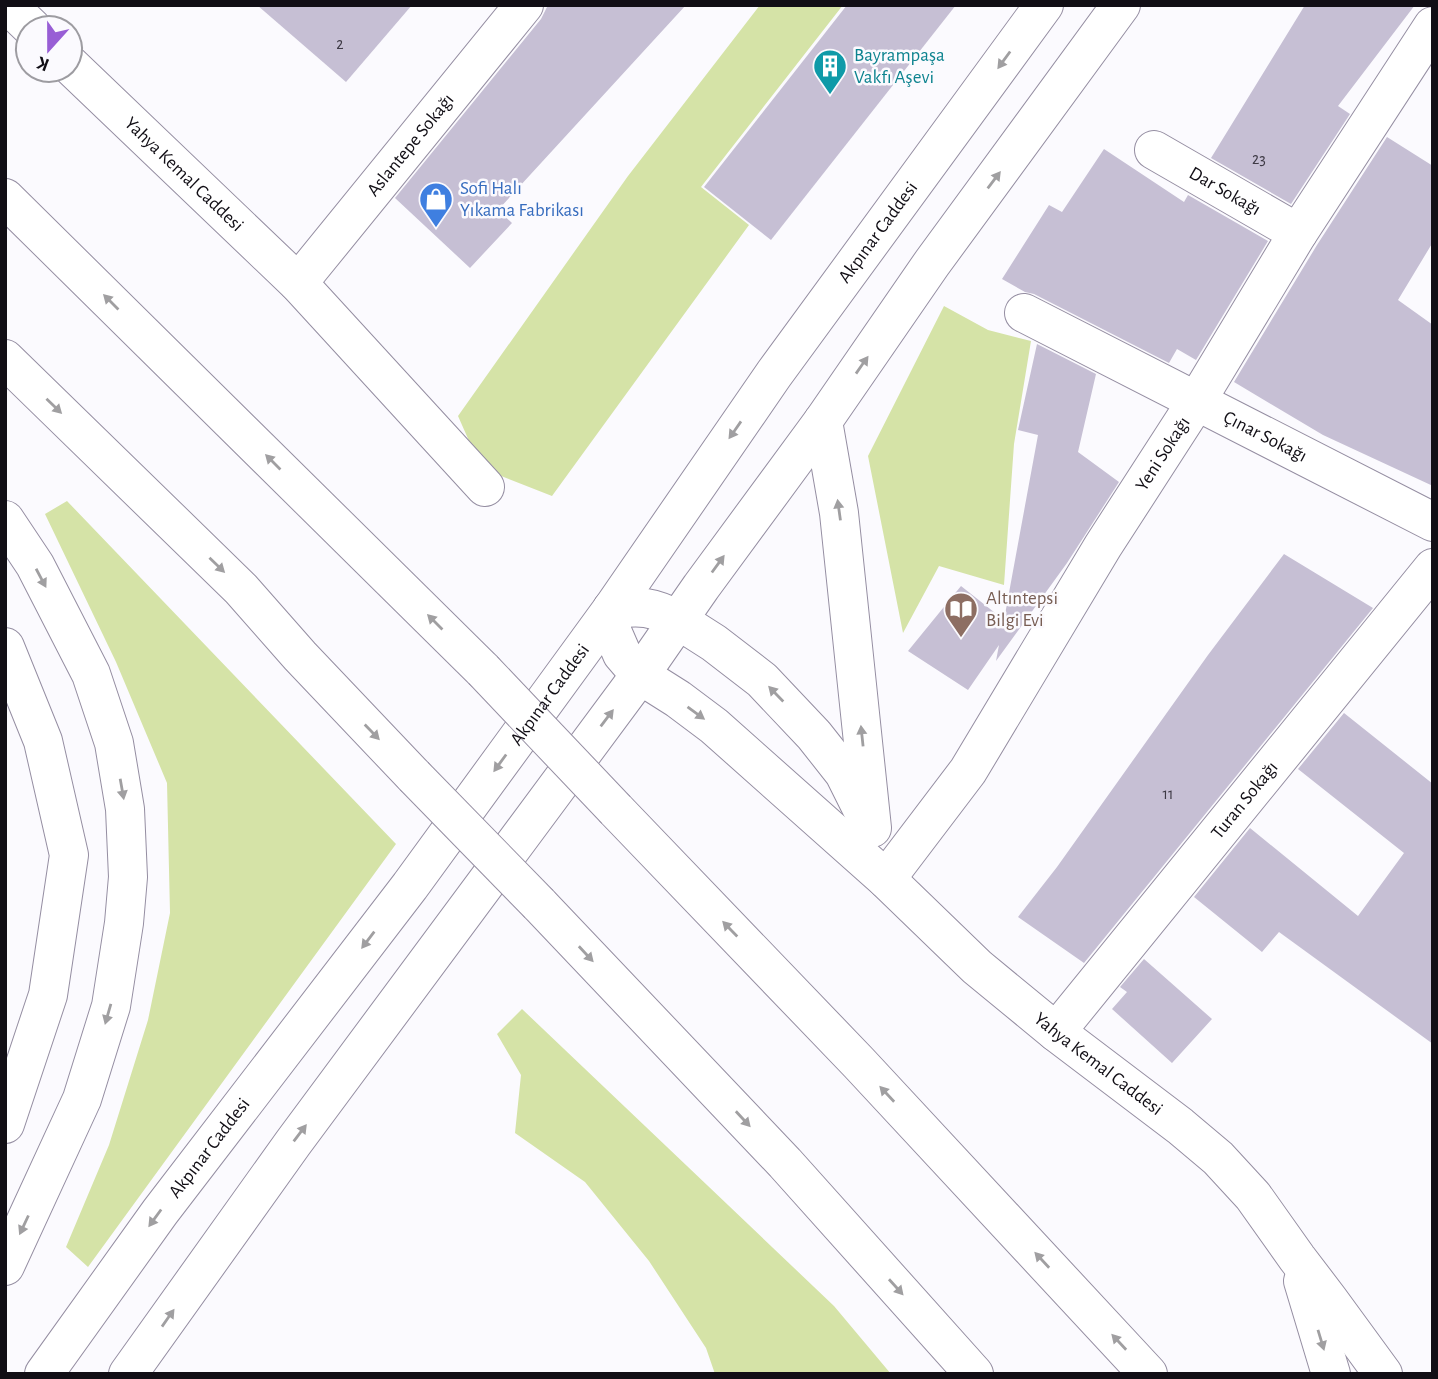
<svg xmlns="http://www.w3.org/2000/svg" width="1438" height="1379" font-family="'Alegreya Sans',sans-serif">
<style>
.green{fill:#d5e3a7}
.building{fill:#c6bfd4}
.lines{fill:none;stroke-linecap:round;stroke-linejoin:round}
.minor-casing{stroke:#958ea2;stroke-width:40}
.major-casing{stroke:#958ea2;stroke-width:40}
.highway-casing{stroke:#958ea2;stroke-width:40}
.minor{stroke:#fff;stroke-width:38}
.major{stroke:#fff;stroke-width:38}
.highway{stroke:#fff;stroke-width:38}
.highway-bridge-casing{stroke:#958ea2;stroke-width:40;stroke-linecap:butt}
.highway-bridge{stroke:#fff;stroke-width:38}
.oneway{fill:#a09fa1}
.labels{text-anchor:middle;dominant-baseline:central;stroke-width:5;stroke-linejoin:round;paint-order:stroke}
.number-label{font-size:16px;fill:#3e3a45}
.culture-label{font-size:19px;fill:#0d838f;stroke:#fbfafe;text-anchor:start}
.street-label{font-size:19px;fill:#110e15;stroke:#fbfafe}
.shop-label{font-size:19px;fill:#366cbe;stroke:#fbfafe;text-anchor:start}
.education-label{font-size:19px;fill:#785e54;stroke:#fbfafe;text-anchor:start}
</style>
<rect width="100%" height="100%" fill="#fbfafe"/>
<g class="green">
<polygon points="760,5 843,5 701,187 749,225 552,496 481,468 458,416 628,176"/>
<polygon points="944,306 988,330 1031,341 1014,444 1004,585 939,566 903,633 868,456"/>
<polygon points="67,501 396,844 88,1267 66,1247 109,1145 148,1020 170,913 167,783 116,662 45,514"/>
<polygon points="522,1009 834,1306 891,1374 715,1374 706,1348 649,1261 585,1182 515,1133 521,1075 497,1034"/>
</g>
<g class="building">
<polygon points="257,5 412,5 346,82"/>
<polygon points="548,5 686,5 498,210 512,223 470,268 395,198 541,19"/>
<polygon points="847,5 956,5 771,240 704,187"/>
<polygon points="1305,5 1415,5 1338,106 1350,114 1291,204 1211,158"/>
<polygon points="1387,137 1433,166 1433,242 1398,300 1433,325 1433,486 1323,435 1234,382 1317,245"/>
<polygon points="1104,149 1184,202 1188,195 1268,241 1196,360 1177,349 1169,363 1034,294 1025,292 1002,279 1049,205 1062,212"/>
<polygon points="1037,344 1096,374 1078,452 1119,482 1067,563 996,661 999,645 968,690 908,651 961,586 1004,620 1038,435 1018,430"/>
<polygon points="1284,554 1373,608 1084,963 1018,917 1057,867 1208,655"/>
<polygon points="1344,713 1433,784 1433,1044 1279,932 1262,952 1194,897 1250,828 1358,916 1404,853 1298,769"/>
<polygon points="1144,959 1212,1019 1172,1063 1112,1009 1127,992 1120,987"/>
</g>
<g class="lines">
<g class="minor-casing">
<g id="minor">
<polyline points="8,5 32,28"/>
<path id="s1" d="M70 65 298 283 485 487"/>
<path id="s2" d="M1154 150 1298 233"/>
<path id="s3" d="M298 283 524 5"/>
<path id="s4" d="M1024 313 1433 522"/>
<polyline points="823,421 839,513 872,828"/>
<polyline points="678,620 714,643 762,680 814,735 844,773 863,811"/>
<polyline points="5,647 43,741 69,855 48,995 5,1124"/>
<path id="s5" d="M640 675 678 699 714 726 886 879 977 967 1056 1032 1180 1126 1218 1158 1253 1196 1297 1258 1329 1300 1383 1374"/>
<path id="s6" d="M886 879 968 771 1103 546 1196 402 1298 233 1433 26"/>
<path id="s7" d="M1056 1032 1433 568"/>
<polyline points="1303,1281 1331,1374"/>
</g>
</g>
<g class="major-casing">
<g id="major">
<polyline points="612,609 612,631 622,654 640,675"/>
<path d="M612 609C641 606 652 606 678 620"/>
<path id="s8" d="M44 1374 160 1212 410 886 612 609 774 374 1044 5"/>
<polyline points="128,1374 293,1143 640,675 701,587 823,421 932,263 1121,5"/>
</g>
</g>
<g class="highway-casing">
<g id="highway">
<polyline points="5,198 483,670"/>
<polyline points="5,359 241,589 300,656 414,776"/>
<polyline points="5,520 35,565 91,674 114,743 125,809 128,877 124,923 111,1006 82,1099 5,1266"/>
<polyline points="616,810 859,1063 1148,1374"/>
<polyline points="539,904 785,1163 974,1374"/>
</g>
</g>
<use href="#minor" class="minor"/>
<use href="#major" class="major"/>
<use href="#highway" class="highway"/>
<g class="highway-bridge-casing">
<g id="highway-bridge">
<polyline points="483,670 616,810"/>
<polyline points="414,776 539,904"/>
</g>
</g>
<use href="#highway-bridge" class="highway-bridge"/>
</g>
<defs><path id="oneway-solid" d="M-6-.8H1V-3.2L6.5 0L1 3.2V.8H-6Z" transform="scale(1.75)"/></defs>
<g class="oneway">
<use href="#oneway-solid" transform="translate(1004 60) rotate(126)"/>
<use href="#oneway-solid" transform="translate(994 180) rotate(-53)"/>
<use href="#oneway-solid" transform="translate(111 302) rotate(-135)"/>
<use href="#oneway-solid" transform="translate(862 365) rotate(-55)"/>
<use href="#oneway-solid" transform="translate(54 406) rotate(44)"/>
<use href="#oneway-solid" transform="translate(735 430) rotate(125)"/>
<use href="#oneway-solid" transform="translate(273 462) rotate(-135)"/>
<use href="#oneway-solid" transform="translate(839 510) rotate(-98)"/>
<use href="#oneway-solid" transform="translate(718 564) rotate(-54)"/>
<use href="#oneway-solid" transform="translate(217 565) rotate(44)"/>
<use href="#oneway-solid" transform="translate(41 578) rotate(62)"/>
<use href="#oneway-solid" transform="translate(435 622) rotate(-135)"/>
<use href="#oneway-solid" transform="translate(776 694) rotate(-134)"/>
<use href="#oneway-solid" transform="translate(696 713) rotate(36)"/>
<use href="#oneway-solid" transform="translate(607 718) rotate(-53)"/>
<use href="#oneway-solid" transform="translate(372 732) rotate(46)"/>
<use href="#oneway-solid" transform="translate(862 736) rotate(-96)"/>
<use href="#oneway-solid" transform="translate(500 763) rotate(126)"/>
<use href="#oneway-solid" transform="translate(122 789) rotate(80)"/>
<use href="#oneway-solid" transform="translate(730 929) rotate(-134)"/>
<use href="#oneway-solid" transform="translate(368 940) rotate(127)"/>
<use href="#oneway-solid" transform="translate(586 954) rotate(47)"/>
<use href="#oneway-solid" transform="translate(108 1014) rotate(106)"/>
<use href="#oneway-solid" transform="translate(887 1094) rotate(-133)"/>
<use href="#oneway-solid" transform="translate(743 1119) rotate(47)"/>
<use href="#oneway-solid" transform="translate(300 1133) rotate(-53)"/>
<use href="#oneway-solid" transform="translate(155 1218) rotate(126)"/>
<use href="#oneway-solid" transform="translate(24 1225) rotate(115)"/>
<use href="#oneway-solid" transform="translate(1042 1260) rotate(-133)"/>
<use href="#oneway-solid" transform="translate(896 1287) rotate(48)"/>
<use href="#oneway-solid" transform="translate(168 1318) rotate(-55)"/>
<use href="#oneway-solid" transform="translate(1321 1340) rotate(73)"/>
<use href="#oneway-solid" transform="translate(1119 1342) rotate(-133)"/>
</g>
<defs>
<g id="building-pin" transform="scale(1.75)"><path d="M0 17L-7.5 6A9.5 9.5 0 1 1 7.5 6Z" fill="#0f9aa8" stroke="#fbfafe"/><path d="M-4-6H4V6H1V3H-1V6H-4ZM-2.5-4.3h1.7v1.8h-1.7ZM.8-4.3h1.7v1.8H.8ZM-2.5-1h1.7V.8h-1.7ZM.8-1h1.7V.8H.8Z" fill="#fff"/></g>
<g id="shop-pin" transform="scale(1.75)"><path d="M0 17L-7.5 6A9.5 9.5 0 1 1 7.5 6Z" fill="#3f7fe0" stroke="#fbfafe"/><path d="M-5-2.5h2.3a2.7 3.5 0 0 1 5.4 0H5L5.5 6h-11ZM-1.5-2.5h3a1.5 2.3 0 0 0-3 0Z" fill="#fff"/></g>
<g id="library-pin" transform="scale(1.75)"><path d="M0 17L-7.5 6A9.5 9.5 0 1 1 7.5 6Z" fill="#8d6e63" stroke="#fbfafe"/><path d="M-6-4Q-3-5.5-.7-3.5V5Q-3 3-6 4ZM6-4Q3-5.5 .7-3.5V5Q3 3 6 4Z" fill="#fff"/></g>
</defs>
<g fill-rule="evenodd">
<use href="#building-pin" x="830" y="66"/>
<use href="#shop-pin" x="436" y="199"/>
<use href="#library-pin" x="961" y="609"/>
</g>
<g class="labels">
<g class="number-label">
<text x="340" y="44">2</text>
<text x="1259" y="159">23</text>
<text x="1168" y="794">11</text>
</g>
<g class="culture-label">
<text x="854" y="55">Bayrampaşa<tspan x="854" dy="22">Vakfı Aşevi</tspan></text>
</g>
<g class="street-label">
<text stroke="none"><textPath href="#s3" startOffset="178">Aslantepe Sokağı</textPath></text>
<text stroke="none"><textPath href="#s1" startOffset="158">Yahya Kemal Caddesi</textPath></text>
<text stroke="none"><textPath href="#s2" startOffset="82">Dar Sokağı</textPath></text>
<text stroke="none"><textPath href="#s8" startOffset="1414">Akpınar Caddesi</textPath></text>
<text stroke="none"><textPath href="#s4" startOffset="271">Çınar Sokağı</textPath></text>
<text stroke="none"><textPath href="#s6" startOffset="508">Yeni Sokağı</textPath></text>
<text stroke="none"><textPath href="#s8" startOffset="847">Akpınar Caddesi</textPath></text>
<text stroke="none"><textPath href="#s7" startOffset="299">Turan Sokağı</textPath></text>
<text stroke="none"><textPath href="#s5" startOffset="602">Yahya Kemal Caddesi</textPath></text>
<text stroke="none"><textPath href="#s8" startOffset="280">Akpınar Caddesi</textPath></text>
</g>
<g class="shop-label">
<text x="460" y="188">Sofi Halı<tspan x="460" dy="22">Yıkama Fabrikası</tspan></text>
</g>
<g class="education-label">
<text x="986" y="598">Altıntepsi<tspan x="986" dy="22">Bilgi Evi</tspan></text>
</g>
</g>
<rect width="1438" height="1379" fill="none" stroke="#110e15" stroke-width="14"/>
<g transform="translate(49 49) rotate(201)"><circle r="33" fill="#fbfafe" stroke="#9d9ca1" stroke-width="2"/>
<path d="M0-5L12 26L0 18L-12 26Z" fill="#985ed5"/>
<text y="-10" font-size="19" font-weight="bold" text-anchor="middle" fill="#110e15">K</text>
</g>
</svg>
